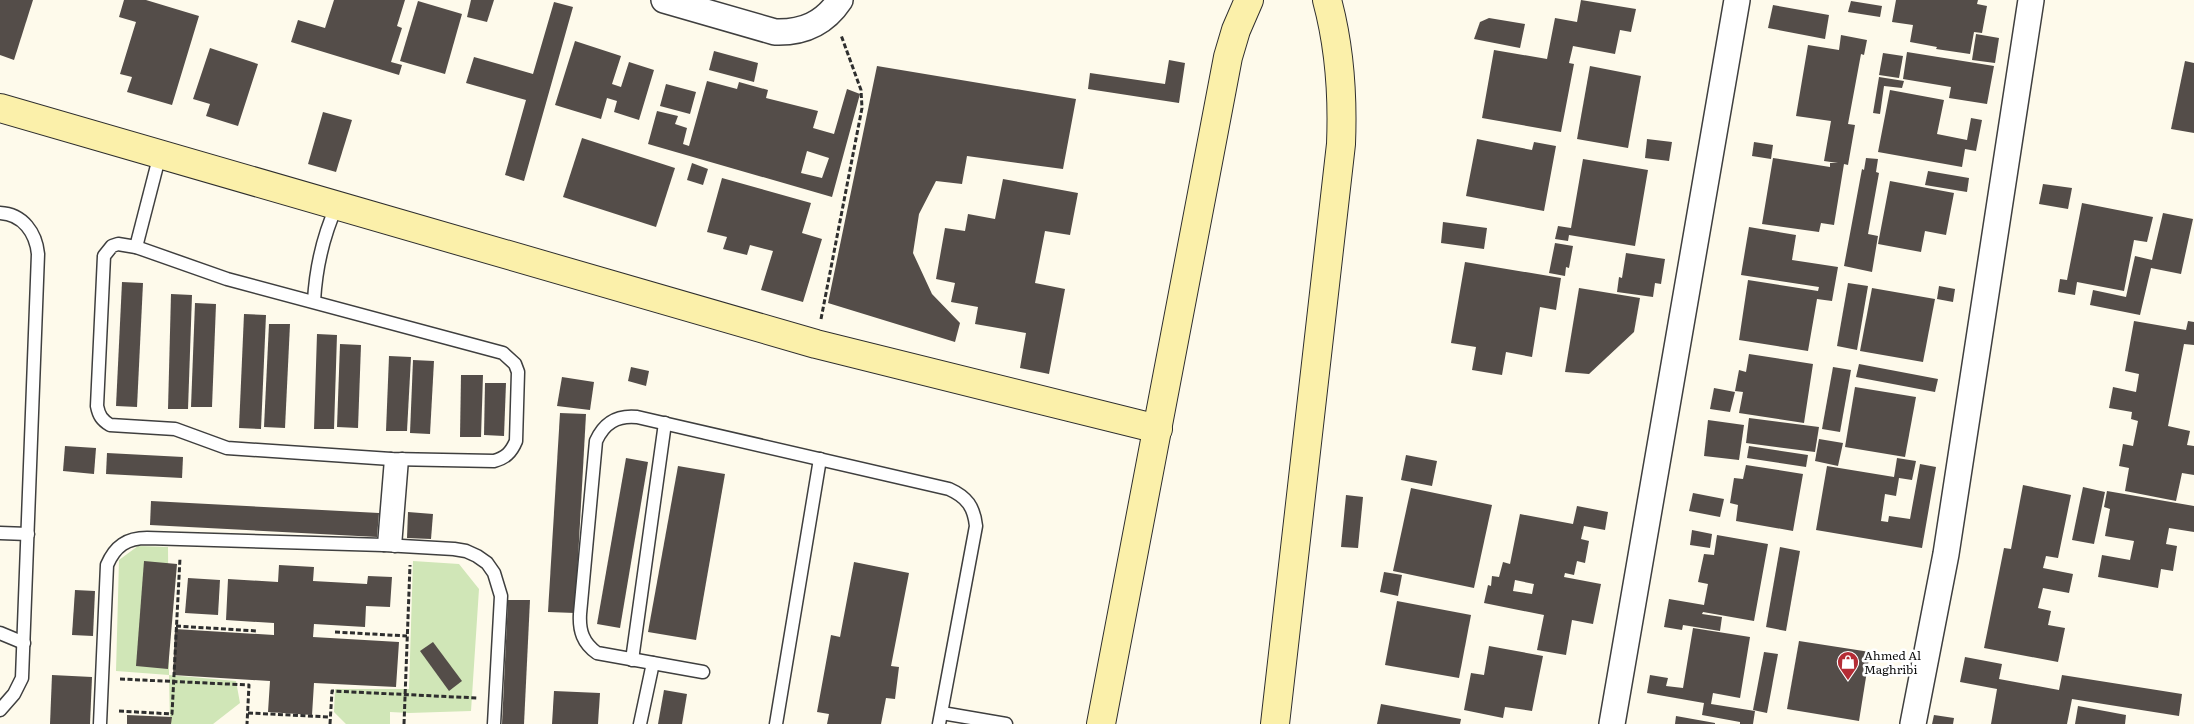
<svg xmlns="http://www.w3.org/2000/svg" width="2194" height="724" font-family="Literata,serif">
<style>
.green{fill:#d0e6b7}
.building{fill:#544d49;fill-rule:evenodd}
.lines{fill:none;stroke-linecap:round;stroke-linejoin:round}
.lane-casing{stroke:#3f3f3f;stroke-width:15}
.street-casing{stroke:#3f3f3f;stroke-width:28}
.secondary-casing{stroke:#2e2e2e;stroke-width:30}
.path{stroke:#2e2e2e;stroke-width:3;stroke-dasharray:5 2.5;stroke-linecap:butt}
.lane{stroke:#fff;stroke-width:12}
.street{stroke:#fff;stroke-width:25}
.secondary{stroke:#fbf0aa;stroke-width:28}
.labels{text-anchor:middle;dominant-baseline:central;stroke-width:5;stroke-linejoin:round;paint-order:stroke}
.poi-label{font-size:12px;fill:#0c0c0c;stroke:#fff;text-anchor:start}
</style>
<rect width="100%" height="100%" fill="#fefaeb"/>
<g class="green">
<polygon points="138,546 168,547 169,675 236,681 240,703 213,724 170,724 169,675 116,671 119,560"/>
<polygon points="413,561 459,564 479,589 471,711 409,713 390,712 390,724 346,724 334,712 335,689 409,689"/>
</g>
<g class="building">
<polygon points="0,0 33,0 14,60 0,55"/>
<polygon points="124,0 146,0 199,16 172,105 127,92 132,77 120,74 136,22 119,17"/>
<polygon points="334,0 405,0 397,26 402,28 391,62 402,65 399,75 291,42 298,20 325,28"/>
<polygon points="471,0 494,0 487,22 467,17"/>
<polygon points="1581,0 1636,9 1631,32 1620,30 1615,54 1573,46 1569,63 1574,64 1561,132 1482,118 1494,50 1547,59 1555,18 1577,22"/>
<polygon points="1896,0 1978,0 1977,4 1987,6 1982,33 1974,32 1970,54 1936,49 1937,47 1910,42 1913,25 1892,22"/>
<polygon points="418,1 462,14 445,74 400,61"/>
<polygon points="1851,1 1882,6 1880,17 1848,12"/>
<polygon points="554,2 573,7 524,181 505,175 526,100 466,83 474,57 533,74"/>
<polygon points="1773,5 1829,15 1825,39 1768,28"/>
<polygon points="1489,18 1525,24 1520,48 1474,39 1480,22"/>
<polygon points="1976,34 1999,38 1995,63 1972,60"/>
<polygon points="1841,35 1867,40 1864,55 1861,54 1848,124 1855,125 1848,165 1844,164 1834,225 1821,223 1819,232 1762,224 1773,158 1830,167 1830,163 1838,163 1824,161 1831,121 1796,116 1808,45 1839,50"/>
<polygon points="575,41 621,56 612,84 621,87 629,62 654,70 639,120 614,112 617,101 607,98 601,119 555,105"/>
<polygon points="210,48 258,64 238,126 206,116 210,104 193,99"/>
<polygon points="714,51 758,63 754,82 709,70"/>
<polygon points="1907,52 1994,66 1987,104 1949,98 1951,87 1903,79"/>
<polygon points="1883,53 1903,56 1899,78 1879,75"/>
<polygon points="1169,60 1185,63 1179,103 1088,89 1090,73 1165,84"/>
<polygon points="2185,61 2194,63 2194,133 2171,129"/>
<polygon points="877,66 1076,99 1063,169 967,156 962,184 936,181 919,214 913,253 932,294 960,323 955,342 828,303"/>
<polygon points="1590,66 1641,76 1628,148 1577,139"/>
<polygon points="1879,77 1904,81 1902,88 1884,86 1880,114 1873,113"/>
<path d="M707 81 737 89 739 82 768 90 766 98 818 111 813 128 834 134 847 89 860 94 832 197 648 144 657 111 678 116 675 124 687 128 683 144 689 146ZM807 151 829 158 822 178 801 173Z"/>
<polygon points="666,84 696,92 690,114 660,106"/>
<polygon points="1890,90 1944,100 1937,134 1967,140 1971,118 1982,120 1976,151 1965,149 1962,167 1878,152"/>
<polygon points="323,112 352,120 336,172 308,164"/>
<polygon points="582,138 675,168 656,227 563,197"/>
<polygon points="1477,139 1532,150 1534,142 1556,146 1544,211 1466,196"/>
<polygon points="1647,139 1672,142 1669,161 1645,158"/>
<polygon points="1754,142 1773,145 1771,159 1752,156"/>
<polygon points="1866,158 1878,159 1876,172 1879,173 1868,234 1878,236 1872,272 1844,266 1862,169 1864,170"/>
<polygon points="1583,159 1648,170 1635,246 1569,235 1568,241 1555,239 1558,226 1571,228"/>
<polygon points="692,163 708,169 703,185 687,180"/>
<polygon points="1928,171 1969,178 1967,192 1925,185"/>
<polygon points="722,178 811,203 802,233 822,239 803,302 761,290 773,251 750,245 747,255 723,249 727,237 707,232"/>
<polygon points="1003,179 1078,193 1070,235 1045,231 1035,283 1065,289 1049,374 1020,368 1026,333 975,324 978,307 951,302 955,283 936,279 945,228 965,231 968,214 995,219"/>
<polygon points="1890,181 1954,193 1946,235 1925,231 1921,252 1878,244"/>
<polygon points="2043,184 2072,188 2068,209 2039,204"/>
<polygon points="2082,203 2153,217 2147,242 2134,240 2124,291 2077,282 2075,295 2058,292 2060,279 2067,280"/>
<polygon points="2163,213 2193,219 2181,274 2151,268 2140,315 2090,305 2093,290 2126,297 2135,256 2152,260"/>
<polygon points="1443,222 1487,228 1484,249 1441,243"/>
<polygon points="1749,227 1796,235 1792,260 1838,267 1832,301 1817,299 1808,351 1739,340 1748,280 1818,291 1819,287 1741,275"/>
<polygon points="1555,243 1573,246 1569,268 1566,267 1565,276 1549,273"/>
<polygon points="1626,253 1665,259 1661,284 1655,283 1653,297 1617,292 1619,277 1622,278"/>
<polygon points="1465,262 1561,278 1556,310 1540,307 1532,357 1506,352 1502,375 1472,370 1476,347 1451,343"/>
<polygon points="122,282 143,283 137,407 116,406"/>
<polygon points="1848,283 1868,286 1857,350 1837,346"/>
<polygon points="1939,286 1955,289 1953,302 1937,299"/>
<polygon points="1579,288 1640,298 1634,332 1589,374 1565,372"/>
<polygon points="1872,288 1935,299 1923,362 1860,351"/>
<polygon points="171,294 192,295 188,409 168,409"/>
<polygon points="195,303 216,304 212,407 191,407"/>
<polygon points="244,314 266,315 261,429 239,428"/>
<polygon points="2134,321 2186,330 2188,321 2194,322 2194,345 2184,344 2168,426 2190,431 2187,445 2194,446 2194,475 2182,473 2176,501 2125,491 2129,468 2119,466 2123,444 2133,446 2138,421 2131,419 2132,412 2109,408 2113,387 2136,392 2139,374 2125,371"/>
<polygon points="269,324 290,324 285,428 264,427"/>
<polygon points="317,334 337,335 334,429 314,429"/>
<polygon points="340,344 361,345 358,428 337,427"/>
<polygon points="1749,354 1813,364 1804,423 1739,413 1743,392 1735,391 1739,370 1746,372"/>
<polygon points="389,356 411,357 407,431 386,431"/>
<polygon points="413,360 434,361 430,434 410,433"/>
<polygon points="1859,364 1938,379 1935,392 1856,377"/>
<polygon points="631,367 649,371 646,386 628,381"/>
<polygon points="1833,367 1851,370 1840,432 1822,429"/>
<polygon points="461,375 483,375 481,437 460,437"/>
<polygon points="562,377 594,382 590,410 557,406"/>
<polygon points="485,383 506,383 504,436 484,435"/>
<polygon points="1855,387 1916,397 1905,457 1845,447"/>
<polygon points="1714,388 1735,392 1730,412 1710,409"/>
<polygon points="560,413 586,414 575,613 548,612"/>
<polygon points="1749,418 1819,427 1815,452 1746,443"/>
<polygon points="1708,420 1744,425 1739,460 1704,456"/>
<polygon points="1819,439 1843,443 1838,466 1815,461"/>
<polygon points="65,446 96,448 94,474 63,471"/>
<polygon points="1749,446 1808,455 1806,467 1747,458"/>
<polygon points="107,453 183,457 182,478 106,474"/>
<polygon points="1406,455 1437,461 1432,486 1401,480"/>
<polygon points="626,458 648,462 620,628 597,624"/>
<polygon points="1897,458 1916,461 1912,480 1899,478 1896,496 1885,494 1881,521 1888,522 1889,516 1910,519 1920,464 1936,467 1922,548 1816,530 1827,466 1894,477"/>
<polygon points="1746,465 1803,474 1793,531 1736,521 1738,505 1730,503 1734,478 1743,479"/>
<polygon points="678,466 725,474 696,640 648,632"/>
<polygon points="2023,485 2071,495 2058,558 2046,556 2043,568 2073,574 2069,593 2043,588 2038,608 2051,611 2048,625 2065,628 2058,662 1984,648 2004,548 2011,549"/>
<polygon points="2083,487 2105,492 2094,544 2072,540"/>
<polygon points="1411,488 1492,505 1474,588 1393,571"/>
<polygon points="2107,491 2194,506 2194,532 2169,528 2166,544 2177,546 2173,571 2161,569 2158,588 2098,577 2102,555 2130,560 2134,541 2105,536 2110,509 2104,507"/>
<polygon points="1693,493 1724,499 1720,517 1689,511"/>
<polygon points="1346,495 1363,497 1358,548 1341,547"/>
<polygon points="151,501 379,513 377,537 150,525"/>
<path d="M1577 506 1608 512 1605 530 1584 526 1581 539 1589 541 1585 563 1577 561 1574 575 1565 573 1564 577 1601 584 1593 624 1572 620 1566 655 1537 650 1544 615 1484 603 1488 585 1491 586 1492 576 1499 577 1503 562 1510 564 1520 514 1573 524ZM1515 580 1534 584 1532 594 1513 591Z"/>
<polygon points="408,512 433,514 431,539 407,538"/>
<polygon points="1692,530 1712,534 1710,548 1690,545"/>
<polygon points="1717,535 1768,544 1754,621 1703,612 1702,614 1722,617 1720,631 1683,625 1682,630 1664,627 1669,599 1704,605 1708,584 1698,582 1704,554 1714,555"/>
<polygon points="1780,547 1800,551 1786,631 1766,627"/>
<polygon points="144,561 177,564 168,669 136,666"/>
<polygon points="854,562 909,573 891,666 899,667 895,699 886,698 881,724 827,724 829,714 817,712 831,635 840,637"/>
<polygon points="279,565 314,567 313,581 367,584 368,576 392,577 390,607 366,606 365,627 314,624 313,637 399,642 396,687 314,683 312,715 268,712 270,681 173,675 175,629 274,635 274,623 226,620 228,579 278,582"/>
<polygon points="1384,572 1402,575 1398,596 1380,592"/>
<polygon points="188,578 220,580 218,615 185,613"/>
<polygon points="75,590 95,591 93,636 72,635"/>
<polygon points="508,600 530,600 524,724 502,724"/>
<polygon points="1397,601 1471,615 1459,678 1385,665"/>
<polygon points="1693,628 1750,637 1740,698 1713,693 1711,704 1755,711 1753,724 1740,724 1740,722 1702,715 1704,703 1647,693 1650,675 1668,678 1666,686 1683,688"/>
<polygon points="1799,641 1870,652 1859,721 1787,709"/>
<polygon points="433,642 462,681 449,691 420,651"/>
<polygon points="1489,646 1543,656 1532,711 1505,707 1503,718 1464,710 1471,673 1484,675"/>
<polygon points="1764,652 1778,654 1767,713 1753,710"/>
<polygon points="1965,657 2002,664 1999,679 2059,690 2062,675 2182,694 2179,716 2072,699 2067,724 1991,724 1997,689 1960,682"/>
<polygon points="52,675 92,677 90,724 50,724"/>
<polygon points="664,690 687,694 682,724 658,724"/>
<polygon points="554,691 600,693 598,724 552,724"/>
<polygon points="1381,704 1461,719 1460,724 1377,724"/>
<polygon points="2078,706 2126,715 2125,724 2075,724"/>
<polygon points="127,715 172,717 171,724 127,724"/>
<polygon points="1934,715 1954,718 1953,724 1932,724"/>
<polygon points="1676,716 1715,723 1715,724 1675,724"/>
</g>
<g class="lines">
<g class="lane-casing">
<g id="lane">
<path d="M0 213C23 214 36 233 38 254L22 678 14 694 0 710"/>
<path d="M118 244 136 247 227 279 503 353 515 364 518 372 516 441C511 453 505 458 494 461L391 459 227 448 175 429 110 425C102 420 99 416 97 406L104 256 112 246Z"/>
<polyline points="136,247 160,154"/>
<path d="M314 301C316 266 323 236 337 205"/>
<polyline points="0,533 28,534"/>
<polyline points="384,545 391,459"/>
<polyline points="395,546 402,459"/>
<polyline points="0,633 24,643"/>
<polyline points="632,660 665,423"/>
<path d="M703 672 597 653C583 643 579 631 580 614L596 441C604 423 617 415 637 417L949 489C967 497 974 507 976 526L939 724"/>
<polyline points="942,713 1006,724"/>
<path d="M100 724 107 565C115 546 127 538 147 538L384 545 454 549 466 551 477 556 487 563 494 573 501 596 494 724"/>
<polyline points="640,724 653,663"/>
<polyline points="776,724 820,459"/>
</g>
</g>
<g class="street-casing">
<g id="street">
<path d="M664 0 775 32C803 33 824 24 840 0"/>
<polyline points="1612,724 1737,0"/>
<polyline points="1913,724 1946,554 2031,0"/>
</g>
</g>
<g class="secondary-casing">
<g id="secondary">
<polyline points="0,108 816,344 1158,429"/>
<polyline points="1101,724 1228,57 1236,30 1249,0"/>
<path d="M1275 724 1341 144C1343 95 1340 48 1327 0"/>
</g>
</g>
<g class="path">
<polyline points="821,319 862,108 861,90 841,35"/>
<polyline points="176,626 257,631"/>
<polyline points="335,632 407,636"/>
<polyline points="120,679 249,685 247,724"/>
<polyline points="119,711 172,714 180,558"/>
<polyline points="248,713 330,717"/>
<polyline points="330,724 332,691 477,698"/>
<polyline points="404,724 410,565"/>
</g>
<use href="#lane" class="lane"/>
<use href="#street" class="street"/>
<use href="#secondary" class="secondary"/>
</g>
<defs>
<g id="shop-pin" transform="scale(1.125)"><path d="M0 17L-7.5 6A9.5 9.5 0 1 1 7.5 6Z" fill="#b42c35" stroke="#fff"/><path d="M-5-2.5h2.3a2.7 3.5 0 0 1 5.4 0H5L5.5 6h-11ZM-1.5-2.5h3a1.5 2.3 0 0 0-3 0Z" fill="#fff"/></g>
</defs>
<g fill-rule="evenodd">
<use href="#shop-pin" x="1848" y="662"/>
</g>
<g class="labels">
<g class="poi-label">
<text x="1864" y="655">Ahmed Al<tspan x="1864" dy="14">Maghribi</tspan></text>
</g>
</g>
</svg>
